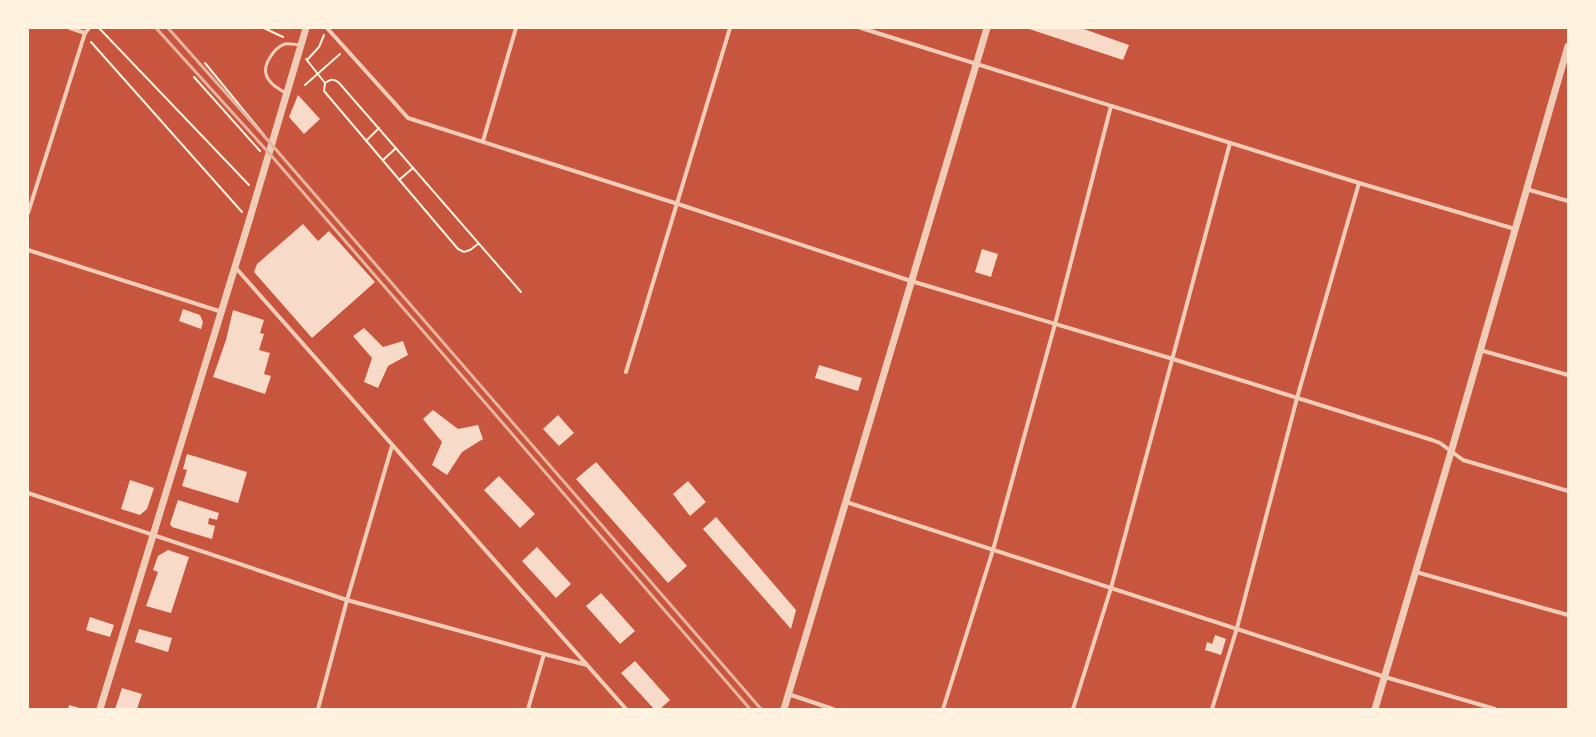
<svg xmlns="http://www.w3.org/2000/svg" width="1596" height="737" font-family="'Space Grotesk',sans-serif">
<style>
.building{fill:#f7dbc8}
.lines{fill:none;stroke-linecap:round;stroke-linejoin:round}
.path{stroke:#fff3e0;stroke-width:2}
.service{stroke:#f1ccb7;stroke-width:3}
.minor{stroke:#f1ccb7;stroke-width:4}
.tertiary{stroke:#f1ccb7;stroke-width:7}
.rail{stroke:#e9b49f;stroke-width:3}
</style>
<rect width="100%" height="100%" fill="#c8553d"/>
<g class="building">
<path d="M 1026,28 L 1081,28 L 1129,45 L 1123,60 Z"/>
<path d="M 298,95 L 320,119 L 304,134 L 289,117 Z"/>
<path d="M 303,224 L 318,241 L 329,231 L 375,282 L 312,338 L 254,272 L 257,264 Z"/>
<path d="M 982,249 L 998,254 L 991,277 L 975,272 Z"/>
<path d="M 183,309 L 200,315 L 203,322 L 201,329 L 179,321 Z"/>
<path d="M 233,310 L 264,320 L 260,333 L 264,334 L 259,350 L 270,353 L 264,374 L 271,376 L 265,394 L 213,377 L 226,340 Z"/>
<path d="M 364,328 L 383,347 L 403,341 L 408,355 L 388,366 L 378,388 L 364,382 L 372,358 L 353,336 Z"/>
<path d="M 819,365 L 862,378 L 858,391 L 815,378 Z"/>
<path d="M 433,410 L 458,429 L 478,425 L 483,439 L 462,452 L 447,475 L 432,465 L 442,442 L 423,419 Z"/>
<path d="M 558,415 L 574,433 L 559,446 L 543,429 Z"/>
<path d="M 187,454 L 247,472 L 238,503 L 182,486 L 187,470 L 183,469 Z"/>
<path d="M 596,462 L 687,566 L 668,583 L 576,479 Z"/>
<path d="M 499,476 L 535,514 L 520,528 L 484,490 Z"/>
<path d="M 130,480 L 154,488 L 147,509 L 140,515 L 121,509 Z"/>
<path d="M 688,481 L 706,502 L 690,516 L 673,494 Z"/>
<path d="M 178,500 L 219,513 L 217,520 L 209,518 L 208,524 L 215,526 L 212,539 L 172,527 L 170,524 Z"/>
<path d="M 716,517 L 796,610 L 791,629 L 703,529 Z"/>
<path d="M 537,547 L 571,584 L 556,598 L 522,561 Z"/>
<path d="M 168,550 L 189,557 L 171,613 L 146,606 L 158,572 L 153,570 L 158,556 Z"/>
<path d="M 601,593 L 635,631 L 620,644 L 586,606 Z"/>
<path d="M 90,617 L 114,625 L 110,637 L 86,630 Z"/>
<path d="M 139,629 L 172,638 L 168,652 L 135,642 Z"/>
<path d="M 1215,635 L 1226,639 L 1221,655 L 1205,650 L 1207,642 L 1212,644 Z"/>
<path d="M 635,661 L 670,700 L 660,709 L 654,709 L 621,673 Z"/>
<path d="M 122,688 L 142,694 L 137,709 L 115,709 Z"/>
<path d="M 69,705 L 83,709 L 68,709 Z"/>
</g>
<g class="lines">
<g class="path">
<path d="M 99,28 L 249,185"/>
<path d="M 264,28 L 283,37"/>
<path d="M 91,42 L 242,212"/>
<path d="M 306,59 L 325,83 C 331,79 334,78 340,84 L 521,292"/>
<path d="M 307,60 L 319,47 L 324,35"/>
<path d="M 205,63 L 264,135"/>
<path d="M 194,77 L 260,151"/>
<path d="M 325,83 L 324,91 L 458,249 L 464,252 L 470,250 L 478,244"/>
<path d="M 305,85 L 340,54"/>
<path d="M 366,141 L 379,128"/>
<path d="M 383,160 L 396,148"/>
<path d="M 399,180 L 413,168"/>
</g>
<path class="service" d="M 285,93 C 278,88 268,83 266,74 C 263,64 275,47 285,44 C 290,43 296,45 301,45"/>
<g class="minor">
<path d="M 70,28 L 85,33"/>
<path d="M 327,28 L 408,118 L 678,204 L 911,281 L 1173,359 L 1432,440 L 1440,443 L 1463,460 L 1568,491"/>
<path d="M 861,28 L 1359,183 L 1515,229"/>
<path d="M 483,141 L 516,28"/>
<path d="M 1526,189 L 1568,201"/>
<path d="M 28,213 L 85,33 L 89,28"/>
<path d="M 28,250 L 222,312"/>
<path d="M 235,267 L 626,709"/>
<path d="M 1480,350 L 1568,375"/>
<path d="M 626,372 L 730,28"/>
<path d="M 28,493 L 347,600 L 544,654"/>
<path d="M 846,502 L 1385,677 L 1495,709"/>
<path d="M 1416,572 L 1568,615"/>
<path d="M 788,694 L 833,709"/>
<path d="M 318,709 L 347,600 L 392,446"/>
<path d="M 528,709 L 544,654 L 587,665"/>
<path d="M 943,709 L 993,550 L 1055,324 L 1111,106"/>
<path d="M 1073,709 L 1111,588 L 1230,143"/>
<path d="M 1212,709 L 1237,628 L 1297,398 L 1359,183"/>
</g>
<g class="tertiary">
<path d="M 100,709 L 249,221 L 306,28"/>
<path d="M 784,709 L 987,28"/>
<path d="M 1375,709 L 1451,452 L 1568,46"/>
</g>
<g class="rail">
<path d="M 156,28 L 269,153 L 750,709"/>
<path d="M 168,28 L 272,145 L 761,709"/>
</g>
</g>
<rect width="1596" height="737" fill="none" stroke="#fff3e0" stroke-width="58"/>
</svg>
